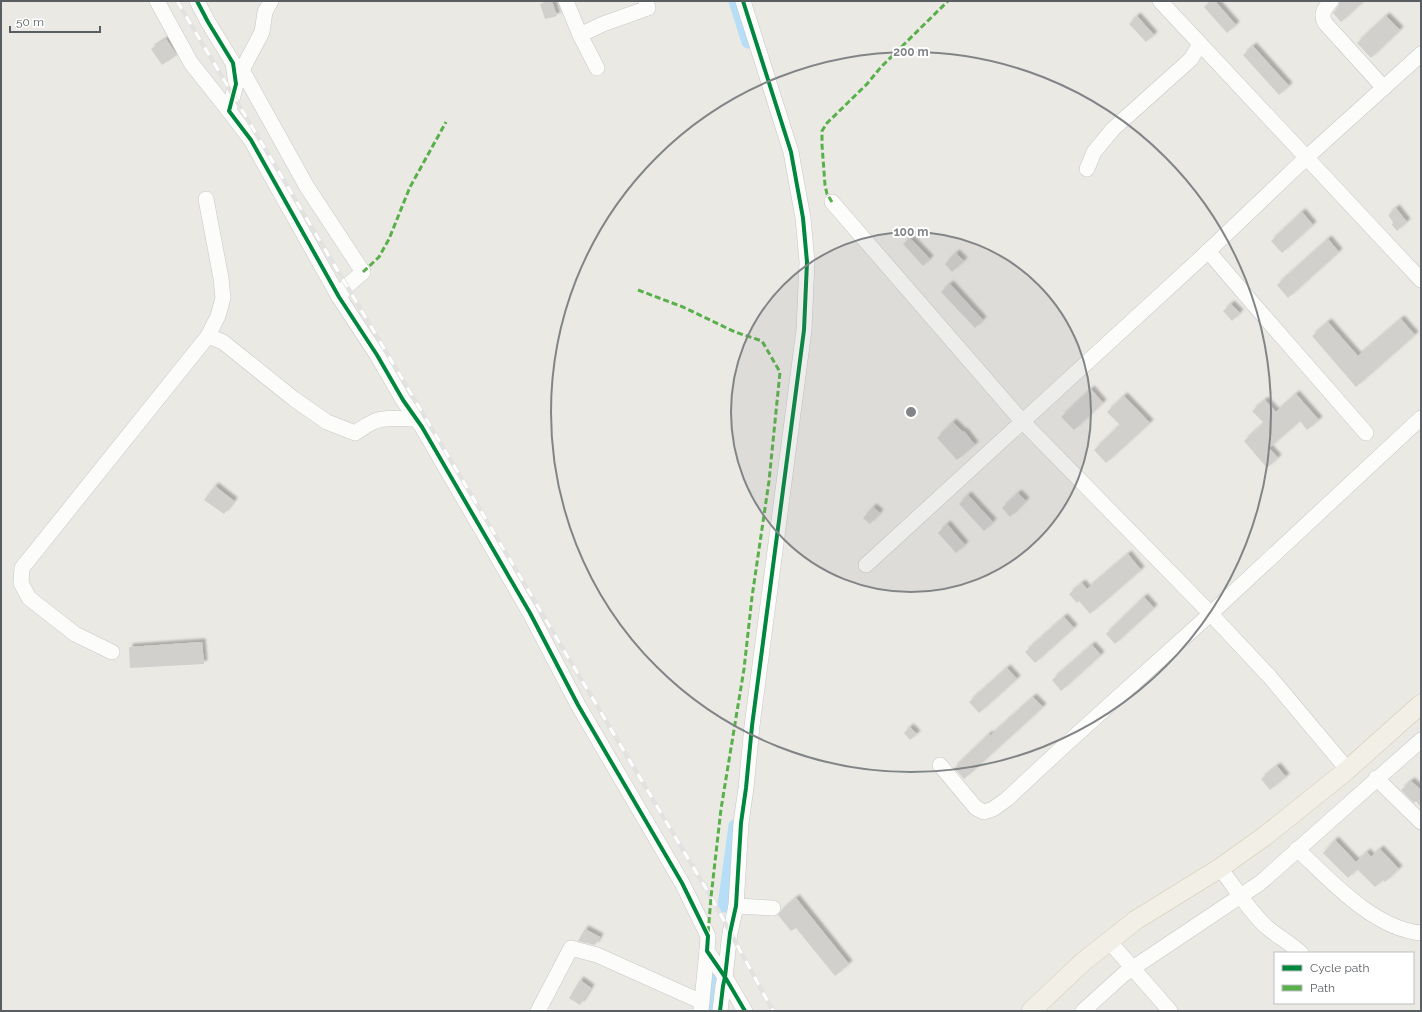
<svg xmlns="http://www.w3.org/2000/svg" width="1422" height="1012" font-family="Raleway,sans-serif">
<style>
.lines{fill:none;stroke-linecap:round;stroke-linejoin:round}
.canal{stroke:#b6def7;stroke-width:13}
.building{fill:#d1d0cd;filter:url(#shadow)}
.minor-casing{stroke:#c7c7c7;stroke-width:16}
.major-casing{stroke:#d4c9b0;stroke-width:20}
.minor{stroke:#fcfcfb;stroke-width:15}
.major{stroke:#f2efe7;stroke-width:19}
.rail-casing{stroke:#e2e2e1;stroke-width:4.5}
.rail{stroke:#fff;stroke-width:3;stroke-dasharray:9;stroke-linecap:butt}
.quiet{stroke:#58b04a;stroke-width:3;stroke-dasharray:6 3;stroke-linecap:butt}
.cycleway-casing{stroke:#fff;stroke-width:6}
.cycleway{stroke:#00873e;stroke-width:4}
.ring{fill:none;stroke:#828587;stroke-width:2}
.centre{fill:#828587;stroke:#fff;stroke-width:2}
.ring-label{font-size:12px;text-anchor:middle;font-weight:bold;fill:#828587;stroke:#fff;stroke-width:4;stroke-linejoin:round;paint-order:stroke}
</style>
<defs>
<filter id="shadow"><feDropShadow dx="3.5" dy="-3.5" stdDeviation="1" flood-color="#0004"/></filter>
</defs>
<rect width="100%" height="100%" fill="#ebe9e4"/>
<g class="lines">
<g class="canal">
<path d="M 735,1 L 748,42"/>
<path d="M 724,906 L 735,826"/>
<path d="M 709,1011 L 713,975"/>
</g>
</g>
<g class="building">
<path d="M 552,1 L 557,16 L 545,19 L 540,4 Z"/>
<path d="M 1211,1 L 1215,1 L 1236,25 L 1227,33 L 1204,7 Z"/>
<path d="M 1340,1 L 1364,1 L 1341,22 L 1333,13 L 1338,7 Z"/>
<path d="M 1137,16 L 1154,35 L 1146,42 L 1129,24 Z"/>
<path d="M 1386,16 L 1400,30 L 1371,58 L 1357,43 Z"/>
<path d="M 166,39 L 177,55 L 162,65 L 151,49 Z"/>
<path d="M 1253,46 L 1289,86 L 1279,95 L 1243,55 Z"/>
<path d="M 1396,208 L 1407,222 L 1397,231 L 1392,225 L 1393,222 L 1388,215 Z"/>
<path d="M 1302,212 L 1313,225 L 1282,253 L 1271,241 Z"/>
<path d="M 910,238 L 930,259 L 923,266 L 903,244 Z"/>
<path d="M 1328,239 L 1339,252 L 1288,298 L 1277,285 Z"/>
<path d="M 956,253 L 964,261 L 952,272 L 945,264 Z"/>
<path d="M 950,284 L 983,320 L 975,328 L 941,292 Z"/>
<path d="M 1231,304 L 1240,313 L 1232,321 L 1223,311 Z"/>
<path d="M 1401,319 L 1415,335 L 1356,387 L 1312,336 L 1328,322 L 1358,356 Z"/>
<path d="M 1091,389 L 1103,403 L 1074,430 L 1061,417 Z"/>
<path d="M 1296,394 L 1319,420 L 1307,430 L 1300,421 L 1269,448 L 1278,458 L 1267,468 L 1244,441 L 1264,423 L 1252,411 L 1265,400 L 1276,412 Z"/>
<path d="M 1124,396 L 1150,423 L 1106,463 L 1094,450 L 1120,425 L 1107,412 Z"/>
<path d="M 953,422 L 963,432 L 964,431 L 975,445 L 957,460 L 937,438 Z"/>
<path d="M 215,486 L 234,501 L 224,514 L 204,500 Z"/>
<path d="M 1018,493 L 1026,501 L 1010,517 L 1002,508 Z"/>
<path d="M 968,495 L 993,522 L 984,531 L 959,504 Z"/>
<path d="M 873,507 L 880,513 L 870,524 L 863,518 Z"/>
<path d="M 947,524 L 965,545 L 956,553 L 938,533 Z"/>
<path d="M 1128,554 L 1141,570 L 1090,614 L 1079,601 L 1077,603 L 1069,594 L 1082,583 L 1087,589 Z"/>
<path d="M 1144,597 L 1154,608 L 1115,644 L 1106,634 Z"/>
<path d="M 1064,617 L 1074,628 L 1035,663 L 1025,652 Z"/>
<path d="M 202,642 L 204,664 L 130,668 L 129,647 Z"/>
<path d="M 1092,645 L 1101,655 L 1061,691 L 1052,680 Z"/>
<path d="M 1007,668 L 1017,679 L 979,713 L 969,702 Z"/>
<path d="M 1033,697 L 1043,707 L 964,779 L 954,768 L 989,734 L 990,736 Z"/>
<path d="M 910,727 L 917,734 L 910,740 L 904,733 Z"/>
<path d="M 1277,766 L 1286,777 L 1270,790 L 1261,779 Z"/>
<path d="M 1411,781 L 1421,790 L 1421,807 L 1416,801 L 1414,803 L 1401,790 Z"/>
<path d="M 1335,840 L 1356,862 L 1367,852 L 1371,857 L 1380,849 L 1399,869 L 1385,882 L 1383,880 L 1375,887 L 1357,869 L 1348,878 L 1323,853 Z"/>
<path d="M 796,898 L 849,964 L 835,976 L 796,928 L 791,931 L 778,915 L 782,910 Z"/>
<path d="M 585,929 L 600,937 L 595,945 L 578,941 Z"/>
<path d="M 580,980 L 591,988 L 580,1005 L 569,998 Z"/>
</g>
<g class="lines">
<g class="minor-casing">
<g id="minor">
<path d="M 157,1 L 191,63 L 229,111"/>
<path d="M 197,1 L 208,22 L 233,63 L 236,84 L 229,111 L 251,140 L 339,297 L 377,355 L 403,400 L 422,427 L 530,613 L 578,705 L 682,883 L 708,936 L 707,951 L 725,977 L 745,1011"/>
<path d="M 566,1 L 580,35 L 597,68"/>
<path d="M 1160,1 L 1421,280"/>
<path d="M 1331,1 C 1325,8 1320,13 1325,23 L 1384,88"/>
<path d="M 580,35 L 603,24 L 648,8 L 646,1"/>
<path d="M 242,70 L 307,187 L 363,272 L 347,286 L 339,297"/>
<path d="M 238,80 L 242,70 L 262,32 L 265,12 L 271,1"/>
<path d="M 1087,169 L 1094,152 L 1113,129 L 1191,59 L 1200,44"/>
<path d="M 206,199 L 221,278 L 223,298 L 218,316 L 208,336"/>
<path d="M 832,202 L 1022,421 L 1210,613 L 1270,677 L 1347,769"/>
<path d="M 1208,251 L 1255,306 L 1366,433"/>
<path d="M 866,565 L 1202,257 L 1307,157 L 1421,54"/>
<path d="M 112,652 L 75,634 L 29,598 L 21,583 L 22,568 L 208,336 L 223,342 L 294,399 L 327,422 L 355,433 C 360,430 365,426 371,423 C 382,416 404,419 417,419"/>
<path d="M 940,765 L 976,808 L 984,812 L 993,809 L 1007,799 L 1065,745 L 1207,617 L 1421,418"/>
<path d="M 1376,778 L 1421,822"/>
<path d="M 1297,849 C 1330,880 1374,929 1421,933"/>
<path d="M 1220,868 C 1234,886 1251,914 1269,929 C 1279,937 1291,944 1301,953"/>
<path d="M 736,906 L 773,908"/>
<path d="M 1109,941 L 1170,1011"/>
<path d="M 701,1010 L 707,951"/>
<path d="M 538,1011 L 571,948 L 597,955 L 702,1002"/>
<path d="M 720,1011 L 723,986 L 725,977 L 730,933 L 736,906 L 741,823 L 746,788 L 752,726 L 804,330 L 807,262 L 803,218 L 791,152 L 743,1"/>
<path d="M 1083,1011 L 1124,974 L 1260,883 L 1421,740"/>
</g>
</g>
<g class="major-casing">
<path id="major" d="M 1031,1011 L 1084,961 L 1136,920 L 1220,868 L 1265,836 L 1346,771 L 1421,704"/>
</g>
<use href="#minor" class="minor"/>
<use href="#major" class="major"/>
<g class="rail-casing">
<path id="rail" d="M 177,1 L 711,897 L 773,1011"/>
</g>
<use href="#rail" class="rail"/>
<g class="quiet">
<path d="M 832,202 L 827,194 L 825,185 L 822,145 L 822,131 L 827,123 L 867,84 L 881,67 L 948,1"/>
<path d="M 363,272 L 379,257 L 389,239 L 410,187 L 446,122"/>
<path d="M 638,290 L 683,307 L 735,332 L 762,341 L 780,372 L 769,481 L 752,597 L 744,669 L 721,809 L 711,897 L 708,934"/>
</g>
<g class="cycleway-casing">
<g id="cycleway">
<path d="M 197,1 L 208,22 L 233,63 L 236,84 L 229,111 L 251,140 L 339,297 L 377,355 L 403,400 L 422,427 L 530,613 L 578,705 L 682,883 L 708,936 L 707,951 L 725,977 L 745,1011"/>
<path d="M 720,1011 L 723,986 L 725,977 L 730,933 L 736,906 L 741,823 L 746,788 L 752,726 L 804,330 L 807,262 L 803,218 L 791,152 L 743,1"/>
</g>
</g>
<use href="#cycleway" class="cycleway"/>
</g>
<circle cx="911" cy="412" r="180" fill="#828587" fill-opacity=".12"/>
<g class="ring">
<circle cx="911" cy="412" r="180"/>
<circle cx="911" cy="412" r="360"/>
</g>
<circle cx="911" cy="412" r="6" class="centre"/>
<g class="ring-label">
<text x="911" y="56">200 m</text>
<text x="911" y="236">100 m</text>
</g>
<rect width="1422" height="1012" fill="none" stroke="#595e63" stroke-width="4"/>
<rect x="1274" y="952" width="140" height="52" fill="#ffffff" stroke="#bdbfc1"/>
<rect x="1282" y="965" width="20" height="6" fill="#00873e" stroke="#bdbfc1"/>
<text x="1310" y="972" font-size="12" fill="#595e63">Cycle path</text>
<rect x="1282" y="985" width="20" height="6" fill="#58b04a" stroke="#bdbfc1"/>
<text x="1310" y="992" font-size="12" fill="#595e63">Path</text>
<path d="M10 26v6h90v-6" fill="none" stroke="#595e63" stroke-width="2"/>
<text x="16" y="26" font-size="12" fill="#595e63" stroke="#ffffff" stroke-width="3" paint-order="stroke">50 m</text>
</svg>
